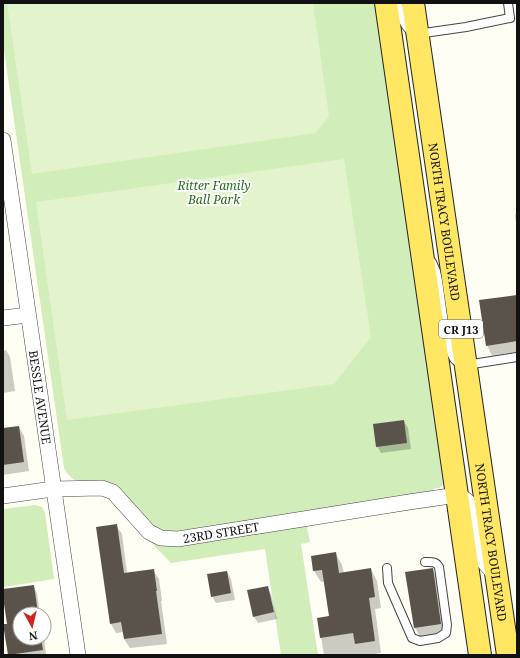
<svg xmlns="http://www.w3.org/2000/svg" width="520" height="658" font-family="'Noto Serif',serif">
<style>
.green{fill:#d0edba}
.pitch{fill:#e3f4cc}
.shadow{fill:#0003}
.building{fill:#5a534c}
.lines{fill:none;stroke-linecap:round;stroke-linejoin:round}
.lane-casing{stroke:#444;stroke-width:10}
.street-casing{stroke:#444;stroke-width:16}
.primary-casing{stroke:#222;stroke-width:24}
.lane{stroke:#fff;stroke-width:8}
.street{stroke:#fff;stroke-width:15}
.primary{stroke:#ffe764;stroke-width:22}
.labels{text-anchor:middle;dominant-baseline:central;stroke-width:4;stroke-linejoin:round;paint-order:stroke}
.shield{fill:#fff;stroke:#585858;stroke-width:1}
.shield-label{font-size:11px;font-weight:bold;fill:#111}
.park-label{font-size:12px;font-style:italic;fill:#256e1b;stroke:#fff}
.street-label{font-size:12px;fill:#111;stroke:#fff}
</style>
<rect width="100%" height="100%" fill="#fffef4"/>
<g class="green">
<path d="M 3,3 L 377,3 L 444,484 L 439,488 L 433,489 L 436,507 L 306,523 L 310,542 L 301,544 L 318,655 L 281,655 L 265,549 L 171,563 L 113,503 L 105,483 C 87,483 74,486 64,468 L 3,43 Z"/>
<path d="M 35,505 L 42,507 L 45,513 L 54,579 L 3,587 L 3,509 Z"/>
</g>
<g class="pitch">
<path d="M 7,3 L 313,3 L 329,116 L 316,133 L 32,174 Z"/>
<path d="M 344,159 L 371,337 L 334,384 L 67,420 L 36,202 Z"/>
</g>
<g class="shadow">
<path d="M 515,214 L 517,214 L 517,231 Z"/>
<path d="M 517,296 L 517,352 L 492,356 L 487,345 Z"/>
<path d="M 6,350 L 10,357 L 15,391 L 3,393 L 3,351 Z"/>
<path d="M 404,421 L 408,428 L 411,449 L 381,453 L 377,446 Z"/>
<path d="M 19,427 L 24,436 L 29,471 L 3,475 L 3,429 Z"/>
<path d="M 116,525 L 122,534 L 127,573 L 153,570 L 159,579 L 162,601 L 161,601 L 167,644 L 130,648 L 124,639 L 124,632 L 116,633 L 111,624 Z"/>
<path d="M 336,554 L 342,565 L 344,573 L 371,569 L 377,581 L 381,608 L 375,609 L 381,653 L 367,655 L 324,655 L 318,619 L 330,617 L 325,581 L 321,582 L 314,571 Z"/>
<path d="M 433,570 L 439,580 L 447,634 L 421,638 L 415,628 Z"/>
<path d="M 227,572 L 231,579 L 235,600 L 216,603 L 212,596 Z"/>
<path d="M 33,586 L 37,593 L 40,614 L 20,614 L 20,638 L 44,638 L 46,655 L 9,655 L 4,625 L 8,624 L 3,590 Z"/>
<path d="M 267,587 L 271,594 L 277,619 L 258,623 L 254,617 Z"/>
</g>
<g class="building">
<path d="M 517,295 L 517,341 L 486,346 L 479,300 Z"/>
<path d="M 404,420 L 407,443 L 376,447 L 373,424 Z"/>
<path d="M 19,426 L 24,462 L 3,465 L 3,428 Z"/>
<path d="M 117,524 L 124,573 L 154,569 L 157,591 L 156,591 L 162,634 L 124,639 L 121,622 L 110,624 L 96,527 Z"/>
<path d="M 336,552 L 339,573 L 371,568 L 375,597 L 369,598 L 375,641 L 355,644 L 353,633 L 320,638 L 317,618 L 329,616 L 322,570 L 313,571 L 311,556 Z"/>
<path d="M 433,568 L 441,624 L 414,628 L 405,572 Z"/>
<path d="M 227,571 L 231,593 L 211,597 L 207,574 Z"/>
<path d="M 34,585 L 38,613 L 20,614 L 20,638 L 41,638 L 43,650 L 8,655 L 3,624 L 7,624 L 3,597 L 3,589 Z"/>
<path d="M 268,586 L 274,612 L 253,617 L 247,590 Z"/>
</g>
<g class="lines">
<g class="lane-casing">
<g id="lane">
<path d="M 398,3 C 400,12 403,26 411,31 C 413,32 415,33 417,34 L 466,27 L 510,18 L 508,3"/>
<path d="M 432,262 L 436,271 L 438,281 C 441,297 445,349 455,360 C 458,363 461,364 466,365 L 517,357"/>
<path d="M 387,568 L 388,583 L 412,638 L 420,641 L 438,638 L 446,633 L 447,625 L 439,567 C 436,561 431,562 425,562"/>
</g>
</g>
<g class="street-casing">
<g id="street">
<path id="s1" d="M 3,140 L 78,655"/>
<path d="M 3,318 L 28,315"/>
<path id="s2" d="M 3,496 L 53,489 L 102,488 L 113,492 L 149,532 L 161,538 L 178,539 L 409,502 L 457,495 C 468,499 472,505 475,515 L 481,557 L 484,562 L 496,576"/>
</g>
</g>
<g class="primary-casing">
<g id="primary">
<path d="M 386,3 L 480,655"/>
<path id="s3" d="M 413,3 L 508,655"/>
</g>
</g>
<use href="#lane" class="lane"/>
<use href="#street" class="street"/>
<use href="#primary" class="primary"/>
</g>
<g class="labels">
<rect class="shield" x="439" y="320" width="44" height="18" rx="3"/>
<g class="shield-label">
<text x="461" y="329">CR J13</text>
</g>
<g class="park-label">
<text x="214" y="185">Ritter Family<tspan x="214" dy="14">Ball Park</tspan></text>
</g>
<g class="street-label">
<text stroke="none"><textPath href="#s3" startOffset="221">NORTH TRACY BOULEVARD</textPath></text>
<text stroke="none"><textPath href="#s1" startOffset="260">BESSLE AVENUE</textPath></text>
<text stroke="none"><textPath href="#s2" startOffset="239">23RD STREET</textPath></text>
<text stroke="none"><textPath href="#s3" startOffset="545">NORTH TRACY BOULEVARD</textPath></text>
</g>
</g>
<rect width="520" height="658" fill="none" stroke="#111111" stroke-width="8"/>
<g transform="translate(32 626) rotate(172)"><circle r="19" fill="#ffffff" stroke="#a0a0a0"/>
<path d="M0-3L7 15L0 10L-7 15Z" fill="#cc251d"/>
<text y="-6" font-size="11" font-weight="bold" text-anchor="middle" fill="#111111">N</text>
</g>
</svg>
